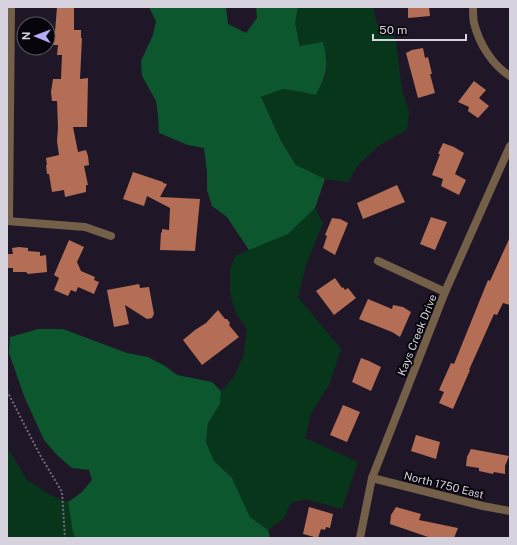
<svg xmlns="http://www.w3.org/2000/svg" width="517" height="545" font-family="'Public Sans',sans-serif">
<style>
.green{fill:#08361b}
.forest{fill:#0d572e}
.building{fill:#b46e55}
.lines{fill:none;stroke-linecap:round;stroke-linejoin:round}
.path{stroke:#716b7a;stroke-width:2;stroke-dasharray:2 2;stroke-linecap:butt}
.street{stroke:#745f48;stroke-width:8}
.labels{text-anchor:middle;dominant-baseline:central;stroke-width:4;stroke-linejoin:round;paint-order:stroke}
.street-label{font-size:11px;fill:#d7d3de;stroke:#07050b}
</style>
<rect width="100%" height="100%" fill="#1f1728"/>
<g class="green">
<path d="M 298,7 L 373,7 L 377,24 L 388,30 L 396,40 L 402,90 L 409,112 L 407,130 L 381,144 L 358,165 L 348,182 L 325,179 L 296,165 L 281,141 L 261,97 L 283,89 L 302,92 L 316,95 L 326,75 L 327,58 L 301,46 L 295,23 Z"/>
<path d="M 315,208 L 323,223 L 306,265 L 298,297 L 341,349 L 330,383 L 311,414 L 305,438 L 358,462 L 342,509 L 306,499 L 291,503 L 284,518 L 268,530 L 250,517 L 232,478 L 214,461 L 206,442 L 208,423 L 220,404 L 221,391 L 234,377 L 244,354 L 247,329 L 236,313 L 230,293 L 230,269 L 235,256 L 288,234 Z"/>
<path d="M 7,447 L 26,479 L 52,496 L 68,502 L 73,532 L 76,538 L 7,538 Z"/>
</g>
<g class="forest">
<path d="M 149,7 L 226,7 L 228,24 L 246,33 L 257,18 L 256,7 L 298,7 L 295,23 L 300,46 L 323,42 C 329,67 327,73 316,95 L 302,92 L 283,89 L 261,97 L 281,141 L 296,165 L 325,179 L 315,208 L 288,234 L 249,250 L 227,217 L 212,206 L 207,190 L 207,172 L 204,148 L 188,145 L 159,133 L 158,115 L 156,101 L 142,76 L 141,61 L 153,35 L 156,21 Z"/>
<path d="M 38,329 L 63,329 L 127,353 L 148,357 L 165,366 L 177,375 L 212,382 L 221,391 L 220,404 L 208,423 L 206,442 L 214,461 L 232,478 L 250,517 L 268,530 L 270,538 L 76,538 L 73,533 L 68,502 L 82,492 L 92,480 L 89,470 L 72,468 L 58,456 L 44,440 L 24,396 L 9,353 L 10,337 Z"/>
</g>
<g class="building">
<path d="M 57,7 L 74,7 L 74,30 L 81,30 L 81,38 L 82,38 L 80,79 L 88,78 L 87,127 L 73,127 L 78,152 L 86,150 L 88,156 L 89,165 L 84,166 L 88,185 L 86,185 L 86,192 L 65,197 L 64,190 L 52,192 L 49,174 L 47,174 L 46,165 L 47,165 L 46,158 L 59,155 L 57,141 L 58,128 L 57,101 L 52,101 L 51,92 L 53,79 L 61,79 L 62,55 L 57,55 L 58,45 L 52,45 L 52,32 L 55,32 Z"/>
<path d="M 408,7 L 429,7 L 430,16 L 408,18 Z"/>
<path d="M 423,48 L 425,58 L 428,57 L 432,74 L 430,74 L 435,93 L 418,98 L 406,53 L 412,50 Z"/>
<path d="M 474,81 L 486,90 L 479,98 L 489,106 L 478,118 L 468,111 L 469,107 L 458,102 Z"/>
<path d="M 443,143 L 454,147 L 464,153 L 455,174 L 466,180 L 459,195 L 441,186 L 443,179 L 432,175 L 440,154 L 438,154 Z"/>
<path d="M 133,172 L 163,182 L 163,183 L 167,184 L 160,197 L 200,199 L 195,251 L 160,250 L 161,232 L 162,233 L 162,229 L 169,230 L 170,208 L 147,196 L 144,206 L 123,199 Z"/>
<path d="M 397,185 L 405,202 L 363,219 L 357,203 Z"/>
<path d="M 431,217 L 447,222 L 435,250 L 420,244 Z"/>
<path d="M 332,218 L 340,219 L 348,223 L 335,255 L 323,248 L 327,236 L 325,235 Z"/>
<path d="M 510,237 L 510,305 L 503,303 L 497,315 L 494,314 L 469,370 L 470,370 L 453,409 L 439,403 L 444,392 L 439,390 L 451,363 L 454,364 L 488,280 L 490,281 Z"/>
<path d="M 69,240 L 84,247 L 77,262 L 81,271 L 95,277 L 94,280 L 99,282 L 94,294 L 78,287 L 76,292 L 71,290 L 68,296 L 54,290 L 59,278 L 54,275 Z"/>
<path d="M 19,247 L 28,248 L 28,251 L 40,252 L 40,256 L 46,255 L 47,272 L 28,274 L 26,272 L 13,272 L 13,268 L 7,268 L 7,254 L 13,254 L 12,248 Z"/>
<path d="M 335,278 L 342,288 L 343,287 L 345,290 L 348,288 L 356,298 L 334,315 L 316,291 Z"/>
<path d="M 139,284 L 140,288 L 149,287 L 154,314 L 152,318 L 147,319 L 125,305 L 129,324 L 114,327 L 107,290 Z"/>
<path d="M 368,299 L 392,309 L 393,305 L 403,307 L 411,312 L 400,337 L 392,332 L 359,319 Z"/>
<path d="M 218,310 L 225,319 L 227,319 L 230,323 L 229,325 L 239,337 L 202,365 L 183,340 L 195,330 L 206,323 Z"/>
<path d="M 361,358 L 369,361 L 381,367 L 371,391 L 352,382 Z"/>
<path d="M 343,405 L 360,412 L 347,442 L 330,435 Z"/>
<path d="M 416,435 L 440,442 L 436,459 L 411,451 Z"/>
<path d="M 471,449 L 509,456 L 505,466 L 505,474 L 494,472 L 493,474 L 479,471 L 479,468 L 466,466 L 467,457 Z"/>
<path d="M 309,507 L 333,514 L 330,528 L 326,527 L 325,530 L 321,529 L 318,538 L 303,534 Z"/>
<path d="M 396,507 L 421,514 L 419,520 L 458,528 L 454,538 L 431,538 L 390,524 L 391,515 Z"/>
</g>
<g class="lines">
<path class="path" d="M 7,391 L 40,455 L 62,492 L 65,538"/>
<g class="street">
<path d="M 473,7 C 473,12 473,18 474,23 C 479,43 492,65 510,76"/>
<path d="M 7,221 L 85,227 L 111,236"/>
<path d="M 9,221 L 11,7"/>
<path d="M 378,261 L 445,292"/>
<path d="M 372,478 L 483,506 L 510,511"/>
<path d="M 360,538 L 372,478 L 445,292 L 510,146"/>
</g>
</g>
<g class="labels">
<g class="street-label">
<text transform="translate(417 335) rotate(-68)">Kays Creek Drive</text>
<text transform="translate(444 485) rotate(14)">North 1750 East</text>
</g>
</g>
<rect width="517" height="545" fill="none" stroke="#d7d3de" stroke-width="16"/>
<g transform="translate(36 36) rotate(271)"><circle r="19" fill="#07050b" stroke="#5a575f"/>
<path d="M0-3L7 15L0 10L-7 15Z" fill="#b3adf9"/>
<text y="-6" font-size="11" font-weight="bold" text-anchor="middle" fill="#d7d3de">N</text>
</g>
<path d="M373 34v6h93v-6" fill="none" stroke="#d7d3de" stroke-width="2"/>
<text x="379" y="34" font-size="12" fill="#d7d3de" stroke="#07050b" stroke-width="3" paint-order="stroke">50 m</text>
</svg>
